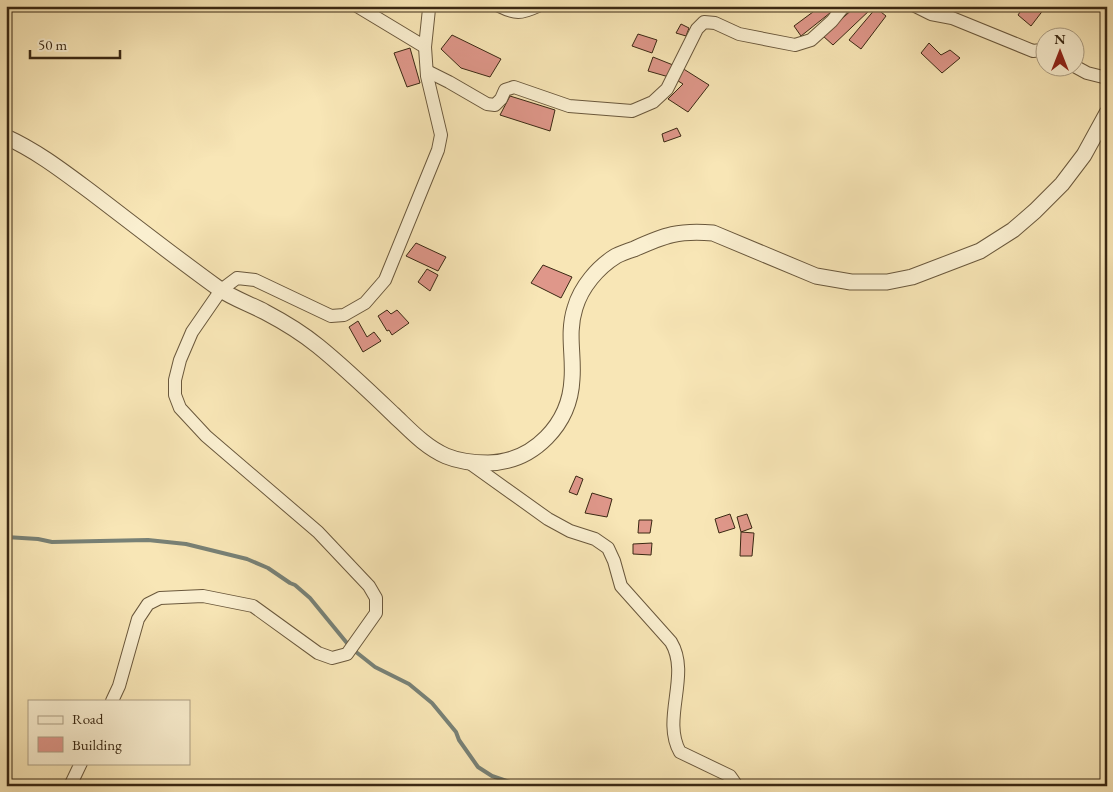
<svg xmlns="http://www.w3.org/2000/svg" width="1113" height="792" font-family="'EB Garamond',serif">
<style>
.lines{fill:none;stroke-linecap:round;stroke-linejoin:round}
.stream{stroke:#788176;stroke-width:4}
.building{fill:#df978a;stroke:#3a2813}
.minor-casing{stroke:#6a583c;stroke-width:14}
.tertiary-casing{stroke:#6a583c;stroke-width:17}
.minor{stroke:#faefd0;stroke-width:12}
.tertiary{stroke:#faefd0;stroke-width:15}
</style>
<rect width="100%" height="100%" fill="#f8e6b6"/>
<filter id="stains"><feTurbulence type="fractalNoise" baseFrequency=".004" numOctaves="4"/><feColorMatrix values="0 0 0 0 .2 0 0 0 0 .09 0 0 0 0 .02 0 0 0 .5 -.17"/></filter>
<radialGradient id="worn" r=".72"><stop offset=".6" stop-color="#630" stop-opacity="0"/><stop offset="1" stop-color="#630" stop-opacity=".3"/></radialGradient>
<g class="lines">
<path class="stream" d="M 6,537 L 38,539 L 52,542 L 148,540 L 186,544 L 247,559 L 268,568 L 290,583 L 295,585 L 310,598 L 351,648 L 375,667 L 409,684 L 432,703 L 456,732 L 459,740 L 478,767 L 492,776 L 516,784 L 518,786"/>
</g>
<g class="building">
<path d="M 821,6 L 833,6 L 835,9 L 801,36 L 794,26 Z"/>
<path d="M 856,6 L 870,6 L 872,8 L 833,45 L 823,36 Z"/>
<path d="M 1024,6 L 1041,6 L 1044,9 L 1031,26 L 1018,15 Z"/>
<path d="M 876,8 L 886,16 L 861,49 L 849,40 Z"/>
<path d="M 681,24 L 689,28 L 686,36 L 676,33 Z"/>
<path d="M 638,34 L 657,40 L 652,53 L 632,46 Z"/>
<path d="M 452,35 L 501,59 L 490,77 L 461,68 L 441,49 Z"/>
<path d="M 929,43 L 941,55 L 950,50 L 960,58 L 942,73 L 921,53 Z"/>
<path d="M 410,48 L 420,83 L 407,87 L 394,53 Z"/>
<path d="M 653,57 L 673,65 L 669,77 L 648,71 Z"/>
<path d="M 682,68 L 709,85 L 688,112 L 668,99 L 683,84 L 675,79 Z"/>
<path d="M 510,96 L 555,110 L 550,131 L 500,115 Z"/>
<path d="M 677,128 L 681,136 L 664,142 L 662,134 Z"/>
<path d="M 416,243 L 446,257 L 438,271 L 406,256 Z"/>
<path d="M 543,265 L 572,277 L 561,298 L 531,283 Z"/>
<path d="M 427,269 L 438,275 L 430,291 L 418,282 Z"/>
<path d="M 387,310 L 391,314 L 397,310 L 409,323 L 392,335 L 389,330 L 387,331 L 378,316 Z"/>
<path d="M 358,321 L 367,337 L 374,332 L 381,341 L 363,352 L 349,327 Z"/>
<path d="M 576,476 L 583,479 L 577,495 L 569,492 Z"/>
<path d="M 592,493 L 612,499 L 607,517 L 585,513 Z"/>
<path d="M 730,514 L 735,528 L 719,533 L 715,519 Z"/>
<path d="M 747,514 L 752,528 L 741,532 L 737,517 Z"/>
<path d="M 639,520 L 652,520 L 650,533 L 638,533 Z"/>
<path d="M 741,532 L 754,533 L 752,556 L 740,556 Z"/>
<path d="M 652,543 L 651,555 L 633,554 L 633,544 Z"/>
</g>
<g class="lines">
<g class="minor-casing">
<g id="minor">
<path d="M 357,6 L 425,47"/>
<path d="M 499,6 C 515,14 521,14 538,6"/>
<path d="M 915,6 L 931,14 L 952,18 L 1033,51 L 1041,50 L 1046,52"/>
<path d="M 1076,67 L 1087,73 L 1107,78"/>
<path d="M 427,71 L 449,82 L 487,104 L 495,105 L 501,99 L 505,90 L 514,87 L 569,106 L 632,111 L 653,102 L 667,89 L 697,29 L 704,22 L 715,23 L 739,34 L 795,45 L 811,40 L 832,21 L 844,6"/>
<path d="M 467,461 L 548,519 L 570,531 L 595,539 L 608,548 L 614,561 L 621,586 L 671,642 C 691,675 661,719 680,752 L 730,776 L 737,786"/>
<path d="M 112,701 L 119,686 L 138,619 L 148,604 L 160,598 L 203,596 L 253,606 L 318,653 L 332,658 L 347,654 L 376,613 L 376,598 L 369,586 L 318,532 L 206,436 L 180,408 L 175,395 L 175,380 L 180,360 L 192,332 L 221,290 L 237,278 L 255,280 L 331,316 L 344,315 L 365,303 L 385,280 L 438,150 L 441,135 L 427,76 L 425,47 L 429,9 L 431,6"/>
<path d="M 70,786 L 81,763"/>
</g>
</g>
<g class="tertiary-casing">
<path id="tertiary" d="M 6,137 C 37,151 64,172 91,192 C 133,224 175,257 218,288 C 232,298 250,304 265,312 C 284,322 302,333 318,346 C 344,367 369,391 393,414 C 409,429 425,447 446,456 C 458,461 475,463 488,463 C 534,462 570,424 572,379 C 574,355 567,333 575,308 C 581,287 598,267 616,256 C 622,253 628,251 634,249 C 665,235 679,230 713,233 L 816,276 L 851,282 L 887,282 L 912,277 L 980,251 L 1013,230 L 1035,211 L 1062,184 L 1084,155 L 1107,113"/>
</g>
<use href="#minor" class="minor"/>
<use href="#tertiary" class="tertiary"/>
</g>
<rect width="1113" height="792" fill="none" stroke="#f8e6b6" stroke-width="25"/>
<rect x="8" y="8" width="1098" height="777" fill="none" stroke="#3a2813" stroke-width="2.5"/>
<rect x="12" y="12" width="1088" height="767" fill="none" stroke="#3a2813"/>
<rect x="28" y="700" width="162" height="65" fill="#faefd0" stroke="#ad9f84"/>
<rect x="38" y="716" width="25" height="8" fill="#faefd0" stroke="#ad9f84"/>
<text x="72" y="724" font-size="15" fill="#3a2813">Road</text>
<rect x="38" y="737" width="25" height="15" fill="#df978a" stroke="#ad9f84"/>
<text x="72" y="750" font-size="15" fill="#3a2813">Building</text>
<g transform="translate(1060 52)"><circle r="24" fill="#faefd0" stroke="#ad9f84"/>
<path d="M0-4L9 19L0 12L-9 19Z" fill="#8f2418"/>
<text y="-8" font-size="14" font-weight="bold" text-anchor="middle" fill="#3a2813">N</text>
</g>
<path d="M30 50v8h90v-8" fill="none" stroke="#3a2813" stroke-width="2.5"/>
<text x="38" y="50" font-size="15" fill="#3a2813" stroke="#faefd0" stroke-width="4" paint-order="stroke">50 m</text>
<rect width="100%" height="100%" filter="url(#stains)"/>
<rect width="100%" height="100%" fill="url(#worn)"/>
</svg>
